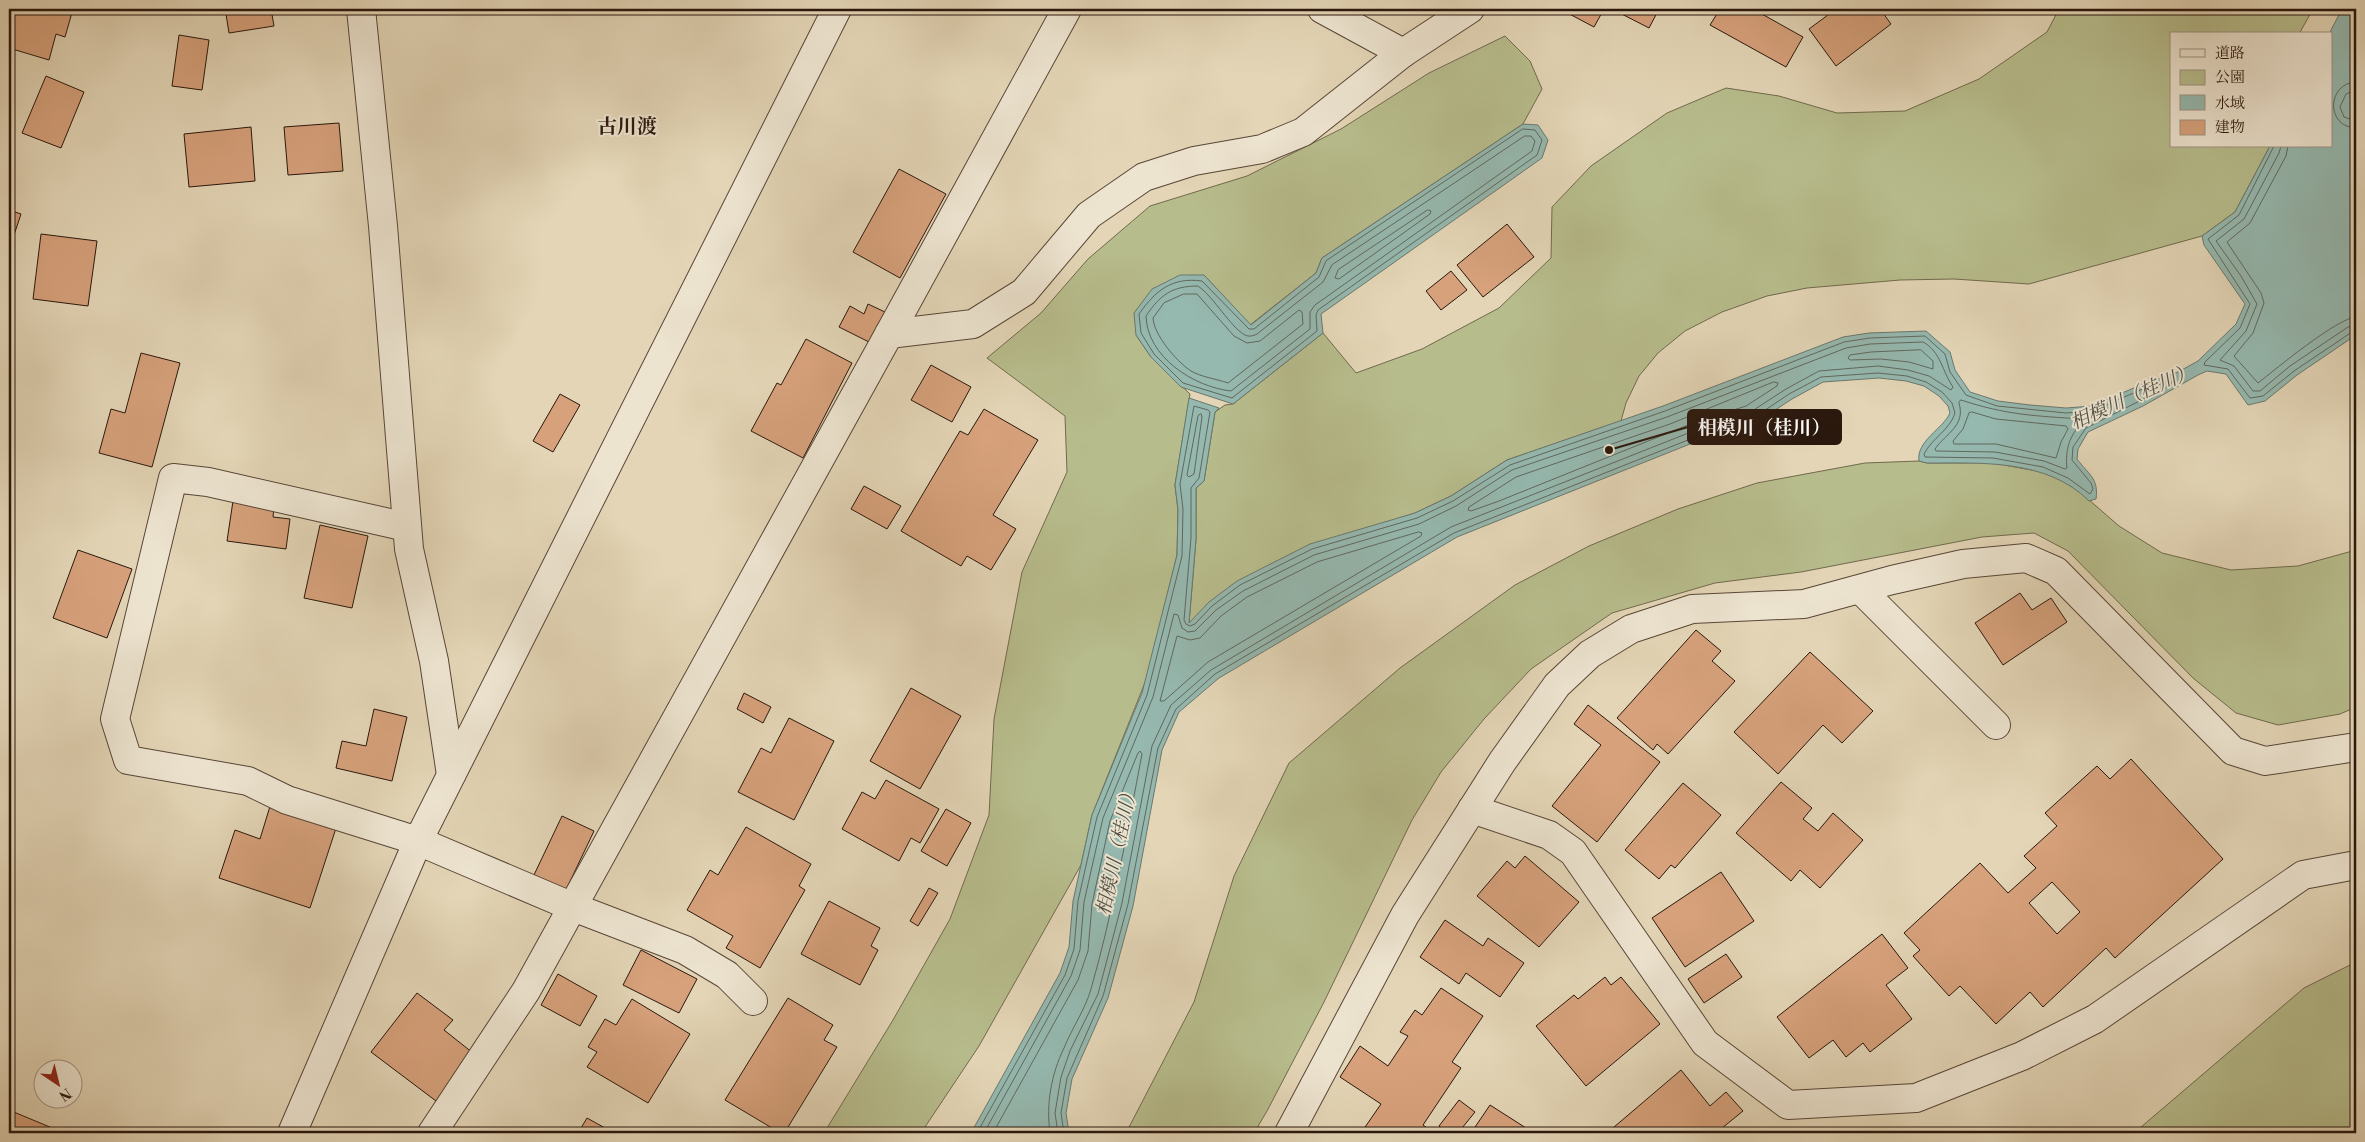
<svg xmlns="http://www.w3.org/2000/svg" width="2365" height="1142" font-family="'Libre Bodoni','Noto Serif JP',serif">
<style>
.green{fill:#b7bc8c;stroke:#706a4c}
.water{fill:#95b8af;stroke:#6a786e}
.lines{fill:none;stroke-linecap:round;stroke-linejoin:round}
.shore{stroke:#60685e;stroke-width:1}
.building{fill:#d6a17b;stroke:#2a170d;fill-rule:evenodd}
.minor-casing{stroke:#584637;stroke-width:30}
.minor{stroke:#ede4d0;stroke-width:28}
.labels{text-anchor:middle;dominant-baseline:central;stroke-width:4;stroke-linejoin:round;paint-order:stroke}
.water-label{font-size:19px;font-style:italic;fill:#4f4f46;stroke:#ede4d0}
.quarter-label{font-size:20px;font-weight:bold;fill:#2a170d;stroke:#ede4d0}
.leader{fill:none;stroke:#2a170d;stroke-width:2}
.callout-dot{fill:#2a170d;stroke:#ede4d0;stroke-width:2}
.callout{fill:#2a170d;stroke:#2a170d;stroke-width:2}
.callout-label{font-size:19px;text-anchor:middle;font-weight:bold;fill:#fff}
</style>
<rect width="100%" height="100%" fill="#e3d5b6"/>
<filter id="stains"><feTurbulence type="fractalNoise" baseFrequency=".004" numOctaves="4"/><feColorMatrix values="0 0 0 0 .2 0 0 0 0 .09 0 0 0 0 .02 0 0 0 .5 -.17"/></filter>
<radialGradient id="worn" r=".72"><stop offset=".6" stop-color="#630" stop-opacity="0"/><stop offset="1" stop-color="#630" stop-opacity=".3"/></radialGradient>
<g class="green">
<path d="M 2059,9 L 2313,9 L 2299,34 L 2171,34 L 2171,146 L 2270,146 L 2235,212 L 2202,236 L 2029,284 L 1954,279 L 1900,280 L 1807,288 L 1767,296 L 1722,312 L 1685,331 L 1658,353 L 1639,376 L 1626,403 L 1621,421 L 1507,460 L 1451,496 L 1415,513 L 1365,529 L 1189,623 L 1196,539 L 1196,488 L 1204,481 L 1215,412 L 1225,405 L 1233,404 L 1323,333 L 1356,373 L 1422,349 L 1499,308 L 1551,258 L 1552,207 L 1591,166 L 1667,113 L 1726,88 L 1779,96 L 1837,113 L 1905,111 L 1979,79 L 2047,32 Z"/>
<path d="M 1505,36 L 1530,61 L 1542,89 L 1523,124 L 1322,258 L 1316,273 L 1250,325 L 1204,275 L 1136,335 L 1151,357 L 1190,394 L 1175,485 L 1178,510 L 1177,555 L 1148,675 L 1092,815 L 1081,865 L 979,1046 L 921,1133 L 824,1133 L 893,1020 L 950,919 L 989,815 L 994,719 L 1022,572 L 1067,472 L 1065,416 L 987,358 L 1041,313 L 1088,259 L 1150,206 L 1247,176 L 1341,129 L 1429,73 Z"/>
<path d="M 1919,461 L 1927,463 L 1993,463 L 2042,472 L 2063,481 L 2080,492 L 2119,526 L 2162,553 L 2231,570 L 2298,566 L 2356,550 L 2356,707 L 2340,714 L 2278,725 L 2236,713 L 2193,678 L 2068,551 L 2034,533 L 1982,537 L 1801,572 L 1715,583 L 1612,613 L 1531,669 L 1484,719 L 1441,772 L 1412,820 L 1323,1004 L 1267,1111 L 1254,1133 L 1126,1133 L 1194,1002 L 1234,876 L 1289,763 L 1400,668 L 1515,585 L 1589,546 L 1678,509 L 1757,483 L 1865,463 Z"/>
<path d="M 2356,962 L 2356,1133 L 2134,1133 L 2304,988 Z"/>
</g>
<g class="water">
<path d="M 2342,9 L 2356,9 L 2356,97 L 2351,107 L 2356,110 L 2356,335 L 2297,375 L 2265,401 L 2248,405 L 2226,374 L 2207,371 L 2198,375 L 2143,406 L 2088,432 L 2078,449 L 2077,459 C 2088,474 2099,478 2096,499 L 2089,501 C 2047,459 1982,463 1927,463 L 1919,461 C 1916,441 1943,429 1950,413 L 1948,406 L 1939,396 L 1924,386 L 1906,381 L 1879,378 L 1823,382 L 1792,399 L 1754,424 L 1700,440 L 1457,537 L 1219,678 L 1179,712 L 1162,750 L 1133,906 L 1108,998 L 1072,1079 L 1066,1113 L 1069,1133 L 971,1133 L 1060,973 L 1069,947 L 1073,901 L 1092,815 L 1142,693 L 1177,555 L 1178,510 L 1175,485 L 1189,398 L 1219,408 L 1215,412 L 1204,481 L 1196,488 L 1196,539 L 1189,623 L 1209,602 L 1237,581 L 1310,544 L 1415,513 L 1451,496 L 1507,460 L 1663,406 L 1843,337 L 1869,333 L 1926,331 L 1950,352 L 1955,370 L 1970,392 L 1998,401 L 2030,405 L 2066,408 L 2092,406 L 2143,384 L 2178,372 L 2198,361 L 2236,324 L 2245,304 L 2204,245 L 2202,236 L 2235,212 L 2270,146 L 2331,146 L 2331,34 L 2329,34 Z"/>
<path d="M 1523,124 L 1538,125 L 1548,140 L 1542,158 L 1321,314 L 1323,333 L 1233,404 L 1181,387 L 1151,357 L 1136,335 L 1134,313 L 1152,289 L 1180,275 L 1204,275 L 1251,325 L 1316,273 L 1322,258 Z"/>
</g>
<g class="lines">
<g class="shore">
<path d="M 2356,82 C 2327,83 2325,127 2356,128"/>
<path d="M 2356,90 L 2346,94 L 2340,107 L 2344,117 L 2356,121"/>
<path d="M 1523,129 L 1535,130 L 1542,140 L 1537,155 L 1318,310 L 1316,315 L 1317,331 L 1232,398 L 1183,383 L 1154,354 L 1141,333 L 1139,314 C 1156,290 1172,277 1202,281 L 1249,329 L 1254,329 L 1319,277 L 1326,261 Z"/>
<path d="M 1525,136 L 1531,136 L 1535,141 L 1532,151 L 1315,305 L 1310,312 L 1310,329 L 1231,391 C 1194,387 1147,357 1146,316 C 1160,295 1172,286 1198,286 C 1214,297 1231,328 1245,335 C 1249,337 1253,336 1257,334 L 1323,282 L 1332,265 Z"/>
<path d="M 2274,146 L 2239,215 L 2208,239 L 2250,304 L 2240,328 L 2205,362 L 2204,365 L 2228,369 L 2250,398 L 2263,396 L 2294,371 L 2352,332 L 2356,331"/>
<path d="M 2281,146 L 2279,153 L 2244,219 L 2216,241 L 2241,276 L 2257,304 L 2246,331 L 2220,360 L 2234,366 L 2253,391 L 2260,391 L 2290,366 L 2348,327 L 2356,325"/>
<path d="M 2288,146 L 2286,156 L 2250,223 L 2227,242 L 2261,293 L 2264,303 L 2253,333 L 2234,356 L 2258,383 C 2276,369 2337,318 2356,317"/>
<path d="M 1428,210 L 1431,211 L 1430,214 L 1339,279 L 1335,278 L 1338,270 Z"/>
<path d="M 1184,294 L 1197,294 L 1234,336 L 1247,343 L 1260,341 L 1299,310 L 1302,312 L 1303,324 L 1228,383 C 1217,379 1201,377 1191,371 C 1176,361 1154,335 1153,318 L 1164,303 Z"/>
<path d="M 1921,350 L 1933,361 L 1933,369 L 1909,362 L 1881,359 L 1850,360 L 1848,358 L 1850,355 L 1871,352 Z"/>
<path d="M 1774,382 L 1778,383 L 1777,386 L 1746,406 L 1693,423 L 1499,501 L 1471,511 L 1468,510 L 1469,507 L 1516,477 L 1670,424 Z"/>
<path d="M 1961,400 C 2006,415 2036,416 2082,419 L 2083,422 C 2069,435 2065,451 2067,468 L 2065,469 L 2044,461 L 1995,452 L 1936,451 L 1935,449 C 1946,433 1966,426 1959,403 Z"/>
<path d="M 1972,412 L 1996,419 L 2066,426 L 2068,429 L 2061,442 L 2056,458 L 1996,444 L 1954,444 L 1953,441 L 1963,429 L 1969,413 Z"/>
<path d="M 1201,414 L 1202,417 L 1194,474 L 1189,477 L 1187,475 L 1198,416 Z"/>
<path d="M 1419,532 L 1422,533 L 1421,536 L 1208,662 L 1164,701 L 1160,701 L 1177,636 L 1190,640 L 1200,638 L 1221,616 L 1247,597 L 1317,562 Z"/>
<path d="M 977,1133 L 1065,975 L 1074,949 L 1078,901 L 1097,817 L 1147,695 L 1182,556 L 1183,509 L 1180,484 L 1194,406 L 1208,410 L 1210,412 L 1199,478 L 1191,488 L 1191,538 L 1184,620 L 1186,624 L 1190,626 L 1195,624 L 1212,606 L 1240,585 L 1312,549 L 1417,518 L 1453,501 L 1510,465 L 1665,411 L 1844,342 L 1870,338 L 1925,336 L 1945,354 L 1950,372 L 1966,395 L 1997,406 L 2066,413 L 2092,411 L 2145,388 L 2172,381 L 2171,385 L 2086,428 L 2073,447 L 2072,460 L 2091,483 L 2093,489 L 2090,494 L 2068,478 L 2043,467 L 1993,458 L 1925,457 L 1924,454 C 1932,438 1950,430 1955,413 L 1952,403 L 1942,392 L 1926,382 L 1907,376 L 1878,373 L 1821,377 L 1789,394 L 1752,419 L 1698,436 L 1454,533 L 1215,674 L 1176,709 L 1158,748 L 1128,904 L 1103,996 L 1067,1078 L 1061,1113 L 1064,1133"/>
<path d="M 984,1133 L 1071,976 L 1080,950 L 1084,902 L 1103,818 L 1153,697 L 1174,614 L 1178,615 L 1182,628 L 1188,632 L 1195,631 L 1216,610 L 1243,591 L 1314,555 L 1419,524 L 1456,506 L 1512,470 L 1667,417 L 1846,348 L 1870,344 L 1923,342 C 1941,352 1942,371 1953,387 L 1951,390 L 1929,376 L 1908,370 L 1878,366 L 1819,371 L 1786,389 L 1749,413 L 1696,430 L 1451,527 L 1211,670 L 1171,705 L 1152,746 L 1122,903 L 1098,994 L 1070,1051 L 1061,1077 L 1055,1113 L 1058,1133"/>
<path d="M 993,1133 L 1078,980 L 1088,951 L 1092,904 L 1110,821 L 1138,753 L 1140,751 L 1142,754 C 1127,833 1113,912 1091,989 C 1085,1010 1072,1028 1064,1048 C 1051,1075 1046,1104 1050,1133"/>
</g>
</g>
<g class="building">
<path d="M 9,9 L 73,9 L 65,37 L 56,34 L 49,60 L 9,48 Z"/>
<path d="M 256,9 L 271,9 L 274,26 L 229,33 L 226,14 Z"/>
<path d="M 1560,9 L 1604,9 L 1594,27 Z"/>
<path d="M 1612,9 L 1659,9 L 1649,28 Z"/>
<path d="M 1720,9 L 1753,9 L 1803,37 L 1786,67 L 1710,25 Z"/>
<path d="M 1836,9 L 1880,9 L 1891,24 L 1836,66 L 1809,29 Z"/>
<path d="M 179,35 L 209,40 L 202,90 L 172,86 Z"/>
<path d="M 46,76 L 84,92 L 61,148 L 22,133 Z"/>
<path d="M 339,123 L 343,171 L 288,175 L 284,127 Z"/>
<path d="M 251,127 L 255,181 L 189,187 L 184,134 Z"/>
<path d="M 899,169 L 946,194 L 900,278 L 853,252 Z"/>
<path d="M 9,210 L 21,214 L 9,250 Z"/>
<path d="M 1507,224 L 1534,257 L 1483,297 L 1457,265 Z"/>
<path d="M 41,234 L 97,241 L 88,306 L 33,299 Z"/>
<path d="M 1451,271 L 1467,290 L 1441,310 L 1426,291 Z"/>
<path d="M 868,304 L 885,312 L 869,342 L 839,327 L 850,306 L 864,314 Z"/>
<path d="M 806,339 L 852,363 L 803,458 L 751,431 L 777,383 L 781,385 Z"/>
<path d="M 141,353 L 180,363 L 152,467 L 99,453 L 111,409 L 125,413 Z"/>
<path d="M 931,365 L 971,387 L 952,422 L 911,400 Z"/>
<path d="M 560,394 L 580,405 L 553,452 L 533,441 Z"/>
<path d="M 984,409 L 1038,440 L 993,515 L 1016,529 L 991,570 L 967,556 L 961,566 L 901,531 L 960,431 L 968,435 Z"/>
<path d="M 864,486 L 901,506 L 887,529 L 851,509 Z"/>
<path d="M 233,501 L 274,507 L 273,517 L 290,519 L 286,549 L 227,541 Z"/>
<path d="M 320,525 L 368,536 L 352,608 L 304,598 Z"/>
<path d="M 78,550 L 132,569 L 107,638 L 53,618 Z"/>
<path d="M 2020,593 L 2032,610 L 2051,598 L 2067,622 L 2003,665 L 1975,623 Z"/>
<path d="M 1696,630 L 1721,651 L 1712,661 L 1735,681 L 1668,754 L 1657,744 L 1653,750 L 1617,718 Z"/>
<path d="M 1810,652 L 1873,711 L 1842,743 L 1823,725 L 1778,774 L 1734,732 Z"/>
<path d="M 911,688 L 961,716 L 920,789 L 870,761 Z"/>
<path d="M 744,693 L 771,707 L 763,723 L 737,709 Z"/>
<path d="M 1588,705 L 1660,762 L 1597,842 L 1552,806 L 1601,745 L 1574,724 Z"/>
<path d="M 374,709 L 407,717 L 392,781 L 336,768 L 342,741 L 366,746 Z"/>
<path d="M 789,718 L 834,741 L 794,820 L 738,792 L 761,748 L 771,753 Z"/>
<path d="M 2131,759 L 2223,859 L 2115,958 L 2106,948 L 2043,1007 L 2030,992 L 1996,1024 L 1960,986 L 1949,996 L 1913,956 L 1920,950 L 1904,933 L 1980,863 L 2008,893 L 2036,868 L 2024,856 L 2057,826 L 2045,813 L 2097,766 L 2110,779 ZM 2052,882 L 2080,912 L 2057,934 L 2029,903 Z"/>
<path d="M 886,780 L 939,809 L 920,843 L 911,838 L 899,861 L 842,829 L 862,792 L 875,799 Z"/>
<path d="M 1781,782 L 1812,808 L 1803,819 L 1818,831 L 1833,813 L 1863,840 L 1820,888 L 1800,870 L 1791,881 L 1736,833 Z"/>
<path d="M 1683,783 L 1721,815 L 1675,868 L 1671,865 L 1659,879 L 1625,850 Z"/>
<path d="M 271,803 L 337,825 L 310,908 L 219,878 L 235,830 L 260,839 Z"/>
<path d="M 946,809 L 971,823 L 947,866 L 921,851 Z"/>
<path d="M 562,816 L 594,831 L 565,892 L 533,877 Z"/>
<path d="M 746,827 L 811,864 L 799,886 L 805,890 L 760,968 L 726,948 L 733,936 L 687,910 L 710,870 L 718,875 Z"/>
<path d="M 1525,856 L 1579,902 L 1539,947 L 1477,896 L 1507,861 L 1515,868 Z"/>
<path d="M 1721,872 L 1754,921 L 1685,967 L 1652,918 Z"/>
<path d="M 929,888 L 938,893 L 918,926 L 910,921 Z"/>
<path d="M 829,901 L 880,928 L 871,946 L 878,950 L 860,985 L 801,954 Z"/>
<path d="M 1445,920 L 1483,946 L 1488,938 L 1524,963 L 1500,997 L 1466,973 L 1459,984 L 1420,957 Z"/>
<path d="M 1882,934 L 1908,968 L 1886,985 L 1912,1019 L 1870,1052 L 1863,1043 L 1846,1057 L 1833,1040 L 1809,1058 L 1777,1017 Z"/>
<path d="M 641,950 L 697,979 L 679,1013 L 623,985 Z"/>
<path d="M 1726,954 L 1742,977 L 1704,1003 L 1688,979 Z"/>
<path d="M 558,974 L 597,996 L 580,1026 L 541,1005 Z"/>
<path d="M 1605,977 L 1611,985 L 1621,977 L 1660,1024 L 1586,1086 L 1536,1026 L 1574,995 L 1578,999 Z"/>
<path d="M 1441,988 L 1483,1016 L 1452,1062 L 1461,1068 L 1423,1125 L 1434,1133 L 1361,1133 L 1381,1104 L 1340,1077 L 1360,1046 L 1388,1066 L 1408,1036 L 1400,1032 L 1415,1010 L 1422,1015 Z"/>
<path d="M 417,993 L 453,1020 L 444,1030 L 473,1053 L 436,1101 L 371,1052 Z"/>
<path d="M 788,998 L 833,1025 L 824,1040 L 837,1047 L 785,1132 L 787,1133 L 769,1133 L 772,1128 L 725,1100 Z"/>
<path d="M 632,999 L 690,1034 L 648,1103 L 587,1067 L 597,1052 L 588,1047 L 605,1019 L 616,1025 Z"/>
<path d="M 1681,1070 L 1710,1106 L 1726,1092 L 1743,1111 L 1716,1133 L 1703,1133 L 1700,1130 L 1696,1133 L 1607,1133 Z"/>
<path d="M 1459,1100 L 1475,1112 L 1458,1133 L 1448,1133 L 1439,1126 Z"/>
<path d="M 1490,1105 L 1526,1128 L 1523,1133 L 1471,1133 Z"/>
<path d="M 9,1110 L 57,1130 L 55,1133 L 9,1133 Z"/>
<path d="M 587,1118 L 614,1133 L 578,1133 Z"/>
</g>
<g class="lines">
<g class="minor-casing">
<g id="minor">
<path d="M 361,9 L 383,226 L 409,549 L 434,661 L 451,775"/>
<path d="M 1322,9 L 1403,53"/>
<path d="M 889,334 L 1067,9"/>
<path d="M 407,527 L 208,482 L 173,478 L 115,719 L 128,760 L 248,781 L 287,800 L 418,841 L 573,907 L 685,950 L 727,975 L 753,1001"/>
<path d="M 1861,590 L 1996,725"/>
<path d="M 1472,809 L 1549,835 L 1573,852 L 1705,1043 L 1788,1105 L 1916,1098 L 2022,1056 L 2095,1019 L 2303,875 L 2356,865"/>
<path d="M 292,1133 L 418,841 L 837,9"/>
<path d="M 432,1133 L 526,991 L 889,334 L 973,324 L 1024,292 L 1089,215 L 1144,177 L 1194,161 L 1262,149 L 1303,132 L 1403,53 L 1470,9"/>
<path d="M 1289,1133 L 1405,915 L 1502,762 L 1557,685 L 1590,654 L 1631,629 L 1692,609 L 1804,604 L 1892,580 L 1963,564 L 2026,558 L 2056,571 L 2233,751 L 2265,761 L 2356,747"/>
</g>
</g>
<use href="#minor" class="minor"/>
</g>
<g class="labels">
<g class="water-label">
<text transform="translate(2132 397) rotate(-24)">相模川（桂川）</text>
<text transform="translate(1117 850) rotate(-78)">相模川（桂川）</text>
</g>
<g class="quarter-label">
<text x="627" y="127">古川渡</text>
</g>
</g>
<path class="leader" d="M1609 450L1688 427"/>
<circle class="callout-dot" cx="1609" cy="450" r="5"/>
<rect class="callout" x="1688" y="410" width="153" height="34" rx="5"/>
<g class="callout-label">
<text x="1764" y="434">相模川（桂川）</text>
</g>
<rect width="2365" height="1142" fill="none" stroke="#e3d5b6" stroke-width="30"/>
<rect x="10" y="10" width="2345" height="1122" fill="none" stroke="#2a170d" stroke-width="2.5"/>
<rect x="15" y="15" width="2335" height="1112" fill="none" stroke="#2a170d"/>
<rect x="2170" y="32" width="162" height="115" fill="#ede4d0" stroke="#9f9282"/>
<rect x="2180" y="49" width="25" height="8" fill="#ede4d0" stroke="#9f9282"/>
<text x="2215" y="58" font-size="15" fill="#2a170d">道路</text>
<rect x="2180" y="70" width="25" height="15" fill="#b7bc8c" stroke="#9f9282"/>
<text x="2215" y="82" font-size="15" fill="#2a170d">公園</text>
<rect x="2180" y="95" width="25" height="15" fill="#95b8af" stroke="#9f9282"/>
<text x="2215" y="108" font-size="15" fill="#2a170d">水域</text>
<rect x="2180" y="120" width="25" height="15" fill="#d6a17b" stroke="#9f9282"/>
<text x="2215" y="132" font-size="15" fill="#2a170d">建物</text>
<g transform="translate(58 1084) rotate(145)"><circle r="24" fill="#ede4d0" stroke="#9f9282"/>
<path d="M0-4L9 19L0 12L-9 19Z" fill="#8f2418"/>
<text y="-8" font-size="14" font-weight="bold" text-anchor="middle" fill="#2a170d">N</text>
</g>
<rect width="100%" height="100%" filter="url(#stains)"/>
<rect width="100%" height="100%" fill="url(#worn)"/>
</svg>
